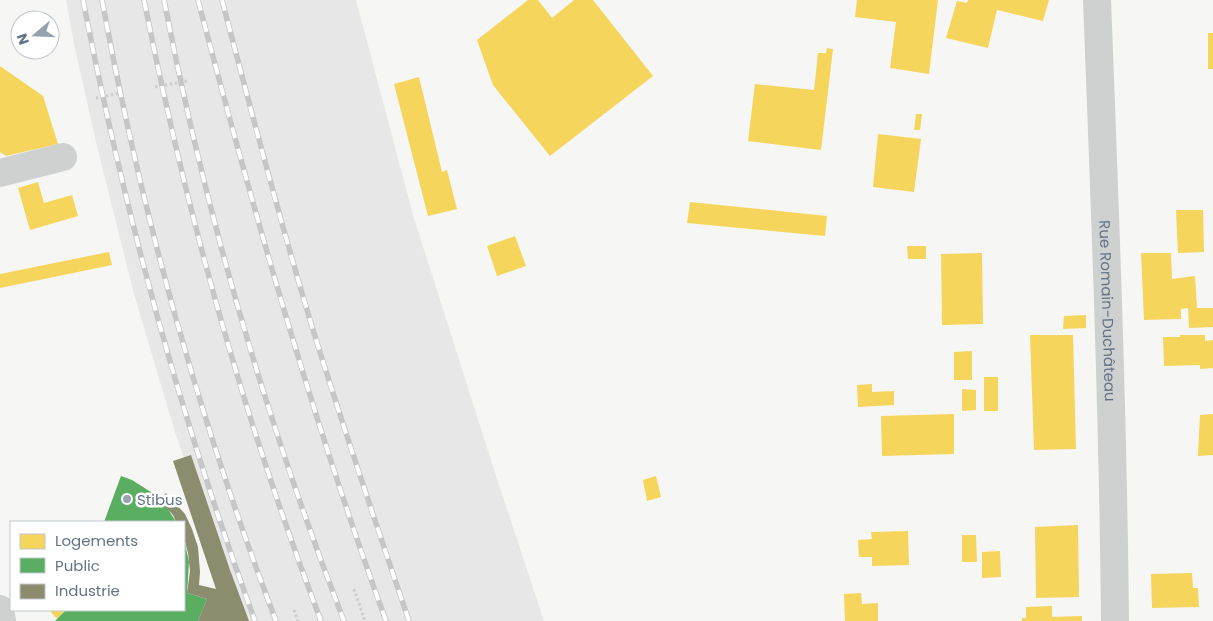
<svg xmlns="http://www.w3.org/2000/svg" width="1213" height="621" font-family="Poppins,sans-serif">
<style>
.built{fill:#e6e7e6}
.homes{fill:#f6d55c}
.public{fill:#5aae61}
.industry{fill:#8c8c6e}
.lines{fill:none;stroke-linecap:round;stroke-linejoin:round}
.path{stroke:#cccdce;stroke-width:3;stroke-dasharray:2.5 2.5;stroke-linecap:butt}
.minor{stroke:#cfd1d1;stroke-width:28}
.rail-casing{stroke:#c5c6c7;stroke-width:5.5}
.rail{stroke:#fff;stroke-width:4;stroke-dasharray:11;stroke-linecap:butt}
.poi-dot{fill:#96a2ad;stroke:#fff;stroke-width:2}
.labels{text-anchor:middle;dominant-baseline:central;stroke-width:5;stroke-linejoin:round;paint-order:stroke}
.street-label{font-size:15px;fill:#637487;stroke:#fff}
.poi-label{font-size:15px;fill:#637487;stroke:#fff;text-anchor:start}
</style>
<rect width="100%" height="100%" fill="#f6f6f4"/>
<path class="built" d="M 66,0 L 356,0 L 413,215 L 497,479 L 544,621 L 240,621 L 175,432 L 134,294 L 96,142 L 74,44 Z"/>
<g class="homes">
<path d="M 528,0 L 538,0 L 552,18 L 574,0 L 593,0 L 653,76 L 550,156 L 493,85 L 477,40 Z"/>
<path d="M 857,0 L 938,0 L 929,74 L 890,68 L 896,22 L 855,17 Z"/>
<path d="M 968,0 L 1049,0 L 1043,21 L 997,10 L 988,48 L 946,38 L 957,1 L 967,3 Z"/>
<rect x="1208" y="33" width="5" height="36"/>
<path d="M 827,48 L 833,49 L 821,150 L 748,141 L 755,84 L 814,90 L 818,53 L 826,53 Z"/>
<path d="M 0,66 L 43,96 L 58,144 L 6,156 L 0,152 Z"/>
<path d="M 419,77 L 442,172 L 447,170 L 457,209 L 428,216 L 394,84 Z"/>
<path d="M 916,114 L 922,114 L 920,130 L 914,130 Z"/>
<path d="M 878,134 L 921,139 L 914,192 L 873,187 Z"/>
<path d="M 38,182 L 44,203 L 72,195 L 78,216 L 30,230 L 18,188 Z"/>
<path d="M 690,202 L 827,216 L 825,236 L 687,223 Z"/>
<path d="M 1176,210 L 1203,210 L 1204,252 L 1178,253 Z"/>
<path d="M 515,236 L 526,266 L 497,276 L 487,246 Z"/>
<path d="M 907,246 L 926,246 L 926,259 L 908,259 Z"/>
<path d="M 109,252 L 112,265 L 0,288 L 0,274 Z"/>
<path d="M 982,253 L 983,324 L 942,325 L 941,254 Z"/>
<path d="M 1141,253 L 1171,253 L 1172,279 L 1195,276 L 1197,308 L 1213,308 L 1213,327 L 1189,328 L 1188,308 L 1181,309 L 1181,319 L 1144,320 Z"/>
<path d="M 1086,315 L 1086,328 L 1063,329 L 1064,316 Z"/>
<path d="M 1030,335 L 1073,335 L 1076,449 L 1034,450 Z"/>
<path d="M 1180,335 L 1205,335 L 1205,341 L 1213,340 L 1213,368 L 1200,369 L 1200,365 L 1164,366 L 1163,337 L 1180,337 Z"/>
<path d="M 972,351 L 972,380 L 954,380 L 954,352 Z"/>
<rect x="984" y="377" width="14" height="34"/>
<path d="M 872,384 L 872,392 L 894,391 L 894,405 L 858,407 L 857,385 Z"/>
<path d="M 962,389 L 976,390 L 976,410 L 962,411 Z"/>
<path d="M 954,414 L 954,454 L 882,456 L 881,416 Z"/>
<path d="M 1213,414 L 1213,455 L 1198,456 L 1200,415 Z"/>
<path d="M 656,476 L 661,497 L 647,501 L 643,480 Z"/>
<path d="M 1078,525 L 1079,597 L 1036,598 L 1035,527 Z"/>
<path d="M 908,531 L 909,565 L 872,566 L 872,557 L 859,557 L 858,540 L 872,539 L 871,532 Z"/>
<path d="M 962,535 L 976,535 L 977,562 L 962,562 Z"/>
<path d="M 1000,551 L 1001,577 L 982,578 L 982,552 Z"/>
<path d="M 1192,573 L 1193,588 L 1198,588 L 1199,607 L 1152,608 L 1151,574 Z"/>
<path d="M 861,593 L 862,604 L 878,603 L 878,621 L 845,621 L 844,594 Z"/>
<path d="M 1052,606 L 1052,617 L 1082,616 L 1082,621 L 1022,621 L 1022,618 L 1026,618 L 1026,607 Z"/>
<path d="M 49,610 L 66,610 L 57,619 Z"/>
</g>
<g class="public">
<path d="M 121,476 L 132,480 L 154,494 L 168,509 L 176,522 L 104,522 Z"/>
<path d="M 184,539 L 189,562 L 187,593 L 207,599 L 198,621 L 55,621 L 66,610 L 184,610 Z"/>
</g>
<path class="industry" d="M 191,455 L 230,570 L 249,621 L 198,621 L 207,599 L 187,593 L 190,571 L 188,553 L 184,538 L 184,522 L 176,522 L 173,515 L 159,500 L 166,493 L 185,514 L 192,529 L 198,547 L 200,572 L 199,585 L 216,589 L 173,461 Z"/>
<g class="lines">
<g class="path">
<path d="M 155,87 L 187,81"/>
<path d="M 96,98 L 125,92"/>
<path d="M 354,589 L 365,621"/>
<path d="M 294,610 L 298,621"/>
</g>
<g class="minor">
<path id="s1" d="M 1097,0 C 1105,207 1113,414 1115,621"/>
<path d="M 0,173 L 63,157"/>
<path d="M 0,609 L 2,621"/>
</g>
<g class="rail-casing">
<g id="rail">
<path d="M 83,0 C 124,211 181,419 255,621"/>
<path d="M 102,0 C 141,212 199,419 276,621"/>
<path d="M 144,0 C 186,212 244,419 321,621"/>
<path d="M 164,0 C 205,212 266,420 344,621"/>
<path d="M 198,0 C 253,209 312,418 386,621"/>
<path d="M 222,0 C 250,107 278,214 310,320 C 341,421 375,521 409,621"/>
</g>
</g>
<use href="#rail" class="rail"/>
</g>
<circle class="poi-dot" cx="127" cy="499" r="5"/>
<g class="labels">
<g class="street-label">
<text stroke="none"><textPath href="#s1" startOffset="311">Rue Romain-Duchâteau</textPath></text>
</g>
<g class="poi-label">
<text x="137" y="499">Stibus</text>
</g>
</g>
<rect x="10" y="521" width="175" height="90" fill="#ffffff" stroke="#c1c7cf"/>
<rect x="20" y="534" width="25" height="15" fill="#f6d55c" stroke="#c1c7cf"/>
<text x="55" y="546" font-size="15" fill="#637487">Logements</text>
<rect x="20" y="558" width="25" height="15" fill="#5aae61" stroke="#c1c7cf"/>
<text x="55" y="571" font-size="15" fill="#637487">Public</text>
<rect x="20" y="584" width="25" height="15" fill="#8c8c6e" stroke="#c1c7cf"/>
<text x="55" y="596" font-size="15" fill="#637487">Industrie</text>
<g transform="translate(35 35) rotate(251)"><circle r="24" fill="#ffffff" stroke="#c1c7cf"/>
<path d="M0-4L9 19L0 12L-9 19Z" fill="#96a2ad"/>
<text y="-8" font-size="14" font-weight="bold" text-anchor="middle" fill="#637487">N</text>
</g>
</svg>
